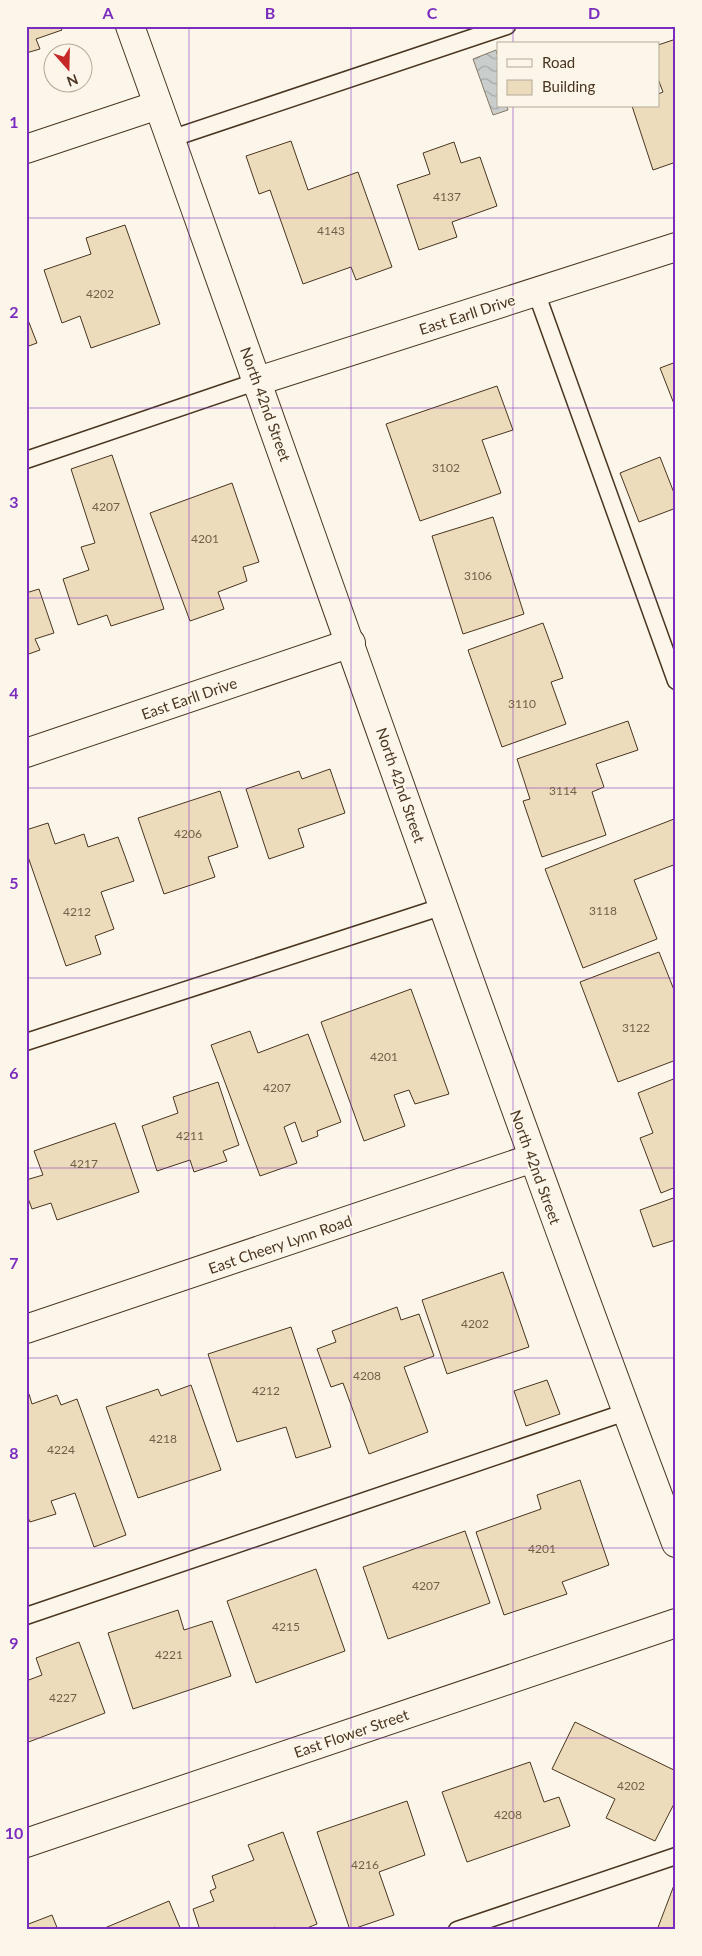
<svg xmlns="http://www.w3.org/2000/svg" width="702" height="1956" font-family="Lato,sans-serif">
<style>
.water{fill:url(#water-waves);stroke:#887966}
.building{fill:#ecdcbc;stroke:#4a3520}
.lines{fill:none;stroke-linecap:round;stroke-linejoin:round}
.lane-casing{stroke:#4a3520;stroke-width:19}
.street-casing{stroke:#4a3520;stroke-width:30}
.lane{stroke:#fbf6e9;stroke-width:16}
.street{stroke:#fbf6e9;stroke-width:28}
.grid{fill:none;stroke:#7b2cbf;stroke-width:1;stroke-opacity:0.55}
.labels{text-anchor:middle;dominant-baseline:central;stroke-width:4;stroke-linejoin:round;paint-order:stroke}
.number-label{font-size:12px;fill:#725f47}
.street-label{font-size:15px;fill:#4a3520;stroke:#fbf6e9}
.neatline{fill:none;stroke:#7b2cbf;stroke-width:2}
.grid-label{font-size:16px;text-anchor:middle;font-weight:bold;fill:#7b2cbf}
</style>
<defs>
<pattern id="water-waves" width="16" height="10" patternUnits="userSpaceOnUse" patternTransform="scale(1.25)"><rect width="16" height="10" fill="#c9cecd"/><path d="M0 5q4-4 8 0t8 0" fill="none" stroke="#a5a8a6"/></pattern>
</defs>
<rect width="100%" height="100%" fill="#fbf6e9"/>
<path class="water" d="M 496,50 L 498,57 L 498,106 L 507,106 L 508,110 L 493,115 L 473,59 Z"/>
<g class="building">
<path d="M 26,26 L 60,26 L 62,30 L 36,39 L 40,49 L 26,53 Z"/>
<path d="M 676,39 L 676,162 L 653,170 L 632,106 L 658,106 L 658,94 L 663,92 L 658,79 L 658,45 Z"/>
<path d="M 291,141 L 308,190 L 358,172 L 392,267 L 356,280 L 351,267 L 303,284 L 270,190 L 259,194 L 246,156 Z"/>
<path d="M 454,142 L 461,163 L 480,157 L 497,206 L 452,222 L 457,237 L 419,250 L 397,185 L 430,174 L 423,153 Z"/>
<path d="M 125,225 L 160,324 L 91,348 L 80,316 L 62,323 L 44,270 L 91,254 L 86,238 Z"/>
<path d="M 26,315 L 37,343 L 26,347 Z"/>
<path d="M 676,362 L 676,409 L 660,368 Z"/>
<path d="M 497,386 L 513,430 L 482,440 L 501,493 L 420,521 L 386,424 Z"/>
<path d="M 112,455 L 164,609 L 111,626 L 107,615 L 78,625 L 63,579 L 89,570 L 81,547 L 95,543 L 71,469 Z"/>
<path d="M 660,457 L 676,498 L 676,508 L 639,522 L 620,473 Z"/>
<path d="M 232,483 L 259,562 L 243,567 L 247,581 L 218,592 L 224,609 L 190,621 L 150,513 Z"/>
<path d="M 493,517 L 524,614 L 463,634 L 432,536 Z"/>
<path d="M 39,589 L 54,633 L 35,639 L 40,650 L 26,655 L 26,593 Z"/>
<path d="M 543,623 L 563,678 L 551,682 L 566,724 L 502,747 L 468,650 Z"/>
<path d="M 628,721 L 638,750 L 596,764 L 604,787 L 592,792 L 606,835 L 542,857 L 523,801 L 530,799 L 517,759 Z"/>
<path d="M 330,769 L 345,813 L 298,829 L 304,847 L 269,859 L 246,789 L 299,771 L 302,779 Z"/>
<path d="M 220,791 L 238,847 L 208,857 L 215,877 L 164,894 L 138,818 Z"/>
<path d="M 674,819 L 676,864 L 634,880 L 657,939 L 583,968 L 545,869 Z"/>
<path d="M 48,823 L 55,844 L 84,834 L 88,847 L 118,837 L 134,881 L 101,892 L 114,929 L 95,936 L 101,954 L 66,966 L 26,851 L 26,830 Z"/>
<path d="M 659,952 L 676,995 L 676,1060 L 618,1082 L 580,982 Z"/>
<path d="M 411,989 L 449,1094 L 415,1104 L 409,1090 L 394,1095 L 405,1126 L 364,1141 L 321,1022 Z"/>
<path d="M 250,1031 L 258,1053 L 308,1034 L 341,1122 L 317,1131 L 318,1136 L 302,1142 L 295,1122 L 284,1127 L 297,1163 L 260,1176 L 211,1045 Z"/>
<path d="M 676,1078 L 676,1187 L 661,1193 L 640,1138 L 653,1133 L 638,1093 Z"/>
<path d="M 218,1082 L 239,1145 L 223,1151 L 227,1161 L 194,1172 L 190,1160 L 157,1171 L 142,1126 L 178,1113 L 173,1097 Z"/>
<path d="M 115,1123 L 139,1192 L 57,1220 L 51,1203 L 32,1209 L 26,1193 L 26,1180 L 43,1175 L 34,1151 Z"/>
<path d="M 676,1197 L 676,1242 L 675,1240 L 653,1247 L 640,1210 Z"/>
<path d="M 503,1272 L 529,1347 L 447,1374 L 422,1300 Z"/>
<path d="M 397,1307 L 401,1320 L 419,1314 L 434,1356 L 404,1367 L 428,1432 L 369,1454 L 343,1383 L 331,1387 L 317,1349 L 336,1342 L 332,1331 Z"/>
<path d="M 291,1327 L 331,1447 L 296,1458 L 286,1427 L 237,1442 L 208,1354 Z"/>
<path d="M 547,1380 L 560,1414 L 526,1426 L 514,1391 Z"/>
<path d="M 191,1385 L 221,1470 L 138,1498 L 106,1407 L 158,1389 L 161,1396 Z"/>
<path d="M 29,1394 L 32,1404 L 57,1395 L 61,1405 L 77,1399 L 126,1535 L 94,1547 L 75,1493 L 51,1501 L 56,1514 L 30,1522 L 26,1513 L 26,1395 Z"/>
<path d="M 580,1480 L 609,1565 L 562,1582 L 567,1594 L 504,1615 L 476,1532 L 541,1509 L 537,1495 Z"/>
<path d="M 465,1531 L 490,1603 L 388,1639 L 363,1567 Z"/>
<path d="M 316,1569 L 345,1651 L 256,1683 L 227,1601 Z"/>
<path d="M 178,1610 L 184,1630 L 212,1621 L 231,1676 L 133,1709 L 108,1633 Z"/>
<path d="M 79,1642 L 105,1713 L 26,1743 L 26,1681 L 42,1675 L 36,1658 Z"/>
<path d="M 575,1722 L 676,1771 L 676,1800 L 655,1841 L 606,1818 L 615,1799 L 552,1769 Z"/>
<path d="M 530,1762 L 544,1802 L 559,1797 L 570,1826 L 467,1862 L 442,1792 Z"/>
<path d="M 407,1801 L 425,1855 L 379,1872 L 394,1915 L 350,1930 L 317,1832 Z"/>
<path d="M 283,1832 L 317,1924 L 302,1930 L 275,1930 L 275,1927 L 268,1930 L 200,1930 L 193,1909 L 214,1901 L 210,1891 L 216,1888 L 212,1876 L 254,1860 L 248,1845 Z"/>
<path d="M 676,1880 L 676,1930 L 657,1930 Z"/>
<path d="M 169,1901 L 181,1930 L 100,1930 Z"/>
<path d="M 52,1915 L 58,1930 L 26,1930 L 26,1925 Z"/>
</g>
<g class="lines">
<g class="lane-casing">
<g id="lane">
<path d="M 170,139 L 507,26"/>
<path d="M 536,292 L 676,681"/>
<path d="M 26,460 L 258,381"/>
<path d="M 26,1042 L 444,906"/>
<path d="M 26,1616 L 626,1412"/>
<path d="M 457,1930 L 676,1856"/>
</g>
</g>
<g class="street-casing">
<g id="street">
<path d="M 130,26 C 312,532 486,1040 676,1543"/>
<path d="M 26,149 L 158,105"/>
<path d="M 258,381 L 676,247"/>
<path d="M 26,753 L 351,643"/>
<path d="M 26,1329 L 533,1158"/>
<path d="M 26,1843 L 676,1623"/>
</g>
</g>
<use href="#lane" class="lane"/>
<use href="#street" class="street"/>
</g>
<path class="grid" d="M 189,26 L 189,1930M 351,26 L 351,1930M 513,26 L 513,44M 513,106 L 513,1930M 26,218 L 676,218M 26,408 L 676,408M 26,598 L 676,598M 26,788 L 676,788M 26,978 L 676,978M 26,1168 L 676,1168M 26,1358 L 676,1358M 26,1548 L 676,1548M 26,1738 L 676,1738"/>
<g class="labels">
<g class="number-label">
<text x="447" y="196">4137</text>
<text x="331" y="230">4143</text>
<text x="100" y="293">4202</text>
<text x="446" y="467">3102</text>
<text x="106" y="506">4207</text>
<text x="205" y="538">4201</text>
<text x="478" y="575">3106</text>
<text x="522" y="703">3110</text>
<text x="563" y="790">3114</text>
<text x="188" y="833">4206</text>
<text x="603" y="910">3118</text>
<text x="77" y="911">4212</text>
<text x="636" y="1027">3122</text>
<text x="384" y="1056">4201</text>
<text x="277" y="1087">4207</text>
<text x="190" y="1135">4211</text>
<text x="84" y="1163">4217</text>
<text x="475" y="1323">4202</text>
<text x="367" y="1375">4208</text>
<text x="266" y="1390">4212</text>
<text x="163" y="1438">4218</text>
<text x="61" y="1449">4224</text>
<text x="542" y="1548">4201</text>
<text x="426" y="1585">4207</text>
<text x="286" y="1626">4215</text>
<text x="169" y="1654">4221</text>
<text x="63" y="1697">4227</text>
<text x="631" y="1785">4202</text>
<text x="508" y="1814">4208</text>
<text x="365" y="1864">4216</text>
</g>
<g class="street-label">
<text transform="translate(467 314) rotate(-18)">East Earll Drive</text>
<text transform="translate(266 404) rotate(70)">North 42nd Street</text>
<text transform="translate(189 698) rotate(-19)">East Earll Drive</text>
<text transform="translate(401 785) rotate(71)">North 42nd Street</text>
<text transform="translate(536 1167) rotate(70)">North 42nd Street</text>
<text transform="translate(280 1244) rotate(-19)">East Cheery Lynn Road</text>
<text transform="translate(351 1733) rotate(-19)">East Flower Street</text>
</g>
</g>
<rect width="702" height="1956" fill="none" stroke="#fbf6e9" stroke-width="55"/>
<rect x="497" y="42" width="162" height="65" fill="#fbf6e9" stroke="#b4a999"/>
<rect x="507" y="59" width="25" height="8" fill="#fbf6e9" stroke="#b4a999"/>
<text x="542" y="68" font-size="15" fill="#4a3520">Road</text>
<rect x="507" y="80" width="25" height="15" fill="#ecdcbc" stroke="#b4a999"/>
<text x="542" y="92" font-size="15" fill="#4a3520">Building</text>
<g transform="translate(68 68) rotate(160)"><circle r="24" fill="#fbf6e9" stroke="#b4a999"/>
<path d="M0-4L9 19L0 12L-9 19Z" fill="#c62828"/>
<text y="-8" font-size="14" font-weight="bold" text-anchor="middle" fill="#4a3520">N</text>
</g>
<rect x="28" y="28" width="646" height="1900" class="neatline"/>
<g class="grid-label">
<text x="108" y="19">A</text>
<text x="270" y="19">B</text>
<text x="432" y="19">C</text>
<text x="594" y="19">D</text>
<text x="14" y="128">1</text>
<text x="14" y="318">2</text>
<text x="14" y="508">3</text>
<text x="14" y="699">4</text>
<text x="14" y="889">5</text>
<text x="14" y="1079">6</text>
<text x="14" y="1269">7</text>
<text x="14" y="1459">8</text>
<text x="14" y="1649">9</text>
<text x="14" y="1839">10</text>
</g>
</svg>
